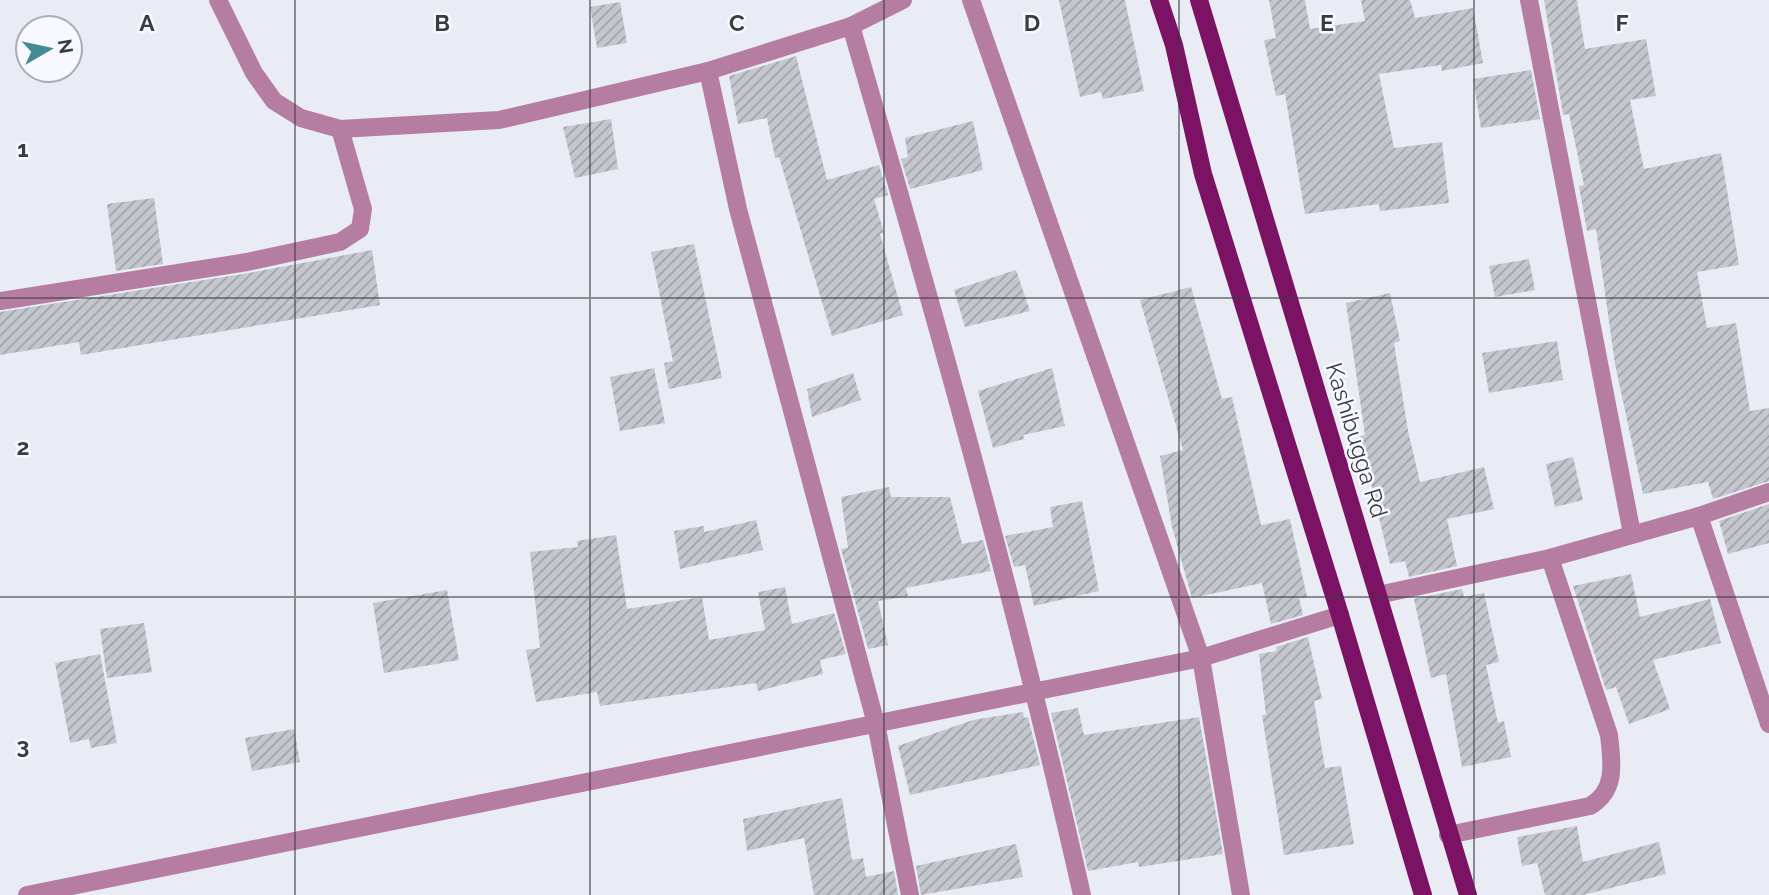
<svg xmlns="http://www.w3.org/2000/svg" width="1769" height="895" font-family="Raleway,sans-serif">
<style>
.building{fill:url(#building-hatch)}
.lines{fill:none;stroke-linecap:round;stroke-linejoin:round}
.minor{stroke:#b57da2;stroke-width:18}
.major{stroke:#7c1263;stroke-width:18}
.grid{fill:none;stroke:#3b3c40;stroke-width:2;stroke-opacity:0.55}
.labels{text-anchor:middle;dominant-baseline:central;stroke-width:5;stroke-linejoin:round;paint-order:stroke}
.street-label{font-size:23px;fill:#3b3c40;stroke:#f8f9fe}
.grid-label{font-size:23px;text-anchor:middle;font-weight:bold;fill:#3b3c40;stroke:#f8f9fe;stroke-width:5;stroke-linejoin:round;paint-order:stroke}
</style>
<defs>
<pattern id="building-hatch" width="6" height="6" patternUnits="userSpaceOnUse" patternTransform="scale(1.75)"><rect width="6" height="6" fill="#c5c7cf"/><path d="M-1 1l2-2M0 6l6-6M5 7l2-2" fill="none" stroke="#a1a3a9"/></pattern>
</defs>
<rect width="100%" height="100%" fill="#e9ecf4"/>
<g class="building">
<path d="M 1059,0 L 1125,0 L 1144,91 L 1103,99 L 1101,92 L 1080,97 Z"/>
<path d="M 1269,0 L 1305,0 L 1310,29 L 1365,21 L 1361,0 L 1410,0 L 1415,18 L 1473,8 L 1483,63 L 1442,71 L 1441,65 L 1379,74 L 1394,148 L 1442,142 L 1449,203 L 1380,211 L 1379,204 L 1305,214 L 1285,94 L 1276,96 L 1264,40 L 1276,38 Z"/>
<path d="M 1544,0 L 1577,0 L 1585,49 L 1646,39 L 1656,96 L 1630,100 L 1644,169 L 1721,153 L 1739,265 L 1697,272 L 1707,328 L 1736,323 L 1750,411 L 1769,408 L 1769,481 L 1713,499 L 1708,482 L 1643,494 L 1615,364 L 1596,229 L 1587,231 L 1579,186 L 1584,185 L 1569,114 L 1563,115 Z"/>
<path d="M 620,2 L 627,43 L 597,48 L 590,7 Z"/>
<path d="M 796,56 L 827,180 L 879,165 L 888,195 L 874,199 L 884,233 L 880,234 L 903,315 L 832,336 L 779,157 L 775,158 L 767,118 L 738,124 L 729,76 Z"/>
<path d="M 1531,70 L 1540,119 L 1481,128 L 1473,79 Z"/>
<path d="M 611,119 L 618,169 L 575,178 L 563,127 Z"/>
<path d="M 973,121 L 983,170 L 910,189 L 901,159 L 908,157 L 905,138 Z"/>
<path d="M 154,198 L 163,264 L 116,271 L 107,204 Z"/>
<path d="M 694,244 L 722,378 L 669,389 L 664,363 L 673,361 L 651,252 Z"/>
<path d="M 372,250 L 380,305 L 81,355 L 79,342 L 0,355 L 0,312 L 249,273 Z"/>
<path d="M 1529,259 L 1535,290 L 1495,297 L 1489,266 Z"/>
<path d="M 1016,270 L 1030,311 L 965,327 L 954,290 Z"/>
<path d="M 1191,287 L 1222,399 L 1232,397 L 1261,525 L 1290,519 L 1307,597 L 1299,598 L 1303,615 L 1271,624 L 1262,583 L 1192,598 L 1172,527 L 1160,456 L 1183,450 L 1140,300 Z"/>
<path d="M 1390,293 L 1400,341 L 1394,343 L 1408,431 L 1420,482 L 1484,467 L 1494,509 L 1447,519 L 1457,566 L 1409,577 L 1405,561 L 1390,564 L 1360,436 L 1365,435 L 1346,303 Z"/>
<path d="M 1557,341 L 1563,380 L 1489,393 L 1482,353 Z"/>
<path d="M 654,368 L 665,423 L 620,431 L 610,377 Z"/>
<path d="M 1052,368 L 1065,426 L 1023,435 L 1024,439 L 993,448 L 978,391 Z"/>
<path d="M 853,373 L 861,400 L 812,417 L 807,389 Z"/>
<path d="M 1573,457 L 1583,500 L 1555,507 L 1546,464 Z"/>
<path d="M 889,487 L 891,497 L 950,497 L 962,544 L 983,540 L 991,571 L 906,588 L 908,596 L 878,601 L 888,645 L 868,649 L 841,549 L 848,548 L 841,497 Z"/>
<path d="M 1082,501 L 1099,591 L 1034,606 L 1025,565 L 1014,567 L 1005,536 L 1053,527 L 1050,507 Z"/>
<path d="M 1769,504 L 1769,543 L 1728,554 L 1719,521 Z"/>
<path d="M 756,520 L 763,550 L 680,569 L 674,531 L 704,526 L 704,532 Z"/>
<path d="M 616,535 L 627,609 L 702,597 L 709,640 L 765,630 L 758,592 L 785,587 L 792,624 L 834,613 L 846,654 L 820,660 L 823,674 L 758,691 L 756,683 L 600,706 L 597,692 L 536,702 L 526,650 L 540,648 L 530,552 L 578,547 L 577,541 Z"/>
<path d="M 1631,574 L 1640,617 L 1710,599 L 1721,643 L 1653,660 L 1670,709 L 1629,724 L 1616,687 L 1606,690 L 1573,586 Z"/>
<path d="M 1462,589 L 1464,597 L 1484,593 L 1499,662 L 1486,665 L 1498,723 L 1504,721 L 1511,757 L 1462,767 L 1446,674 L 1431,678 L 1414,599 Z"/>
<path d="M 447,590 L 459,660 L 384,673 L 373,603 Z"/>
<path d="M 144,623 L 152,672 L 107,678 L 100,629 Z"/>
<path d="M 1308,637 L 1322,699 L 1314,701 L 1325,768 L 1341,766 L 1354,844 L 1284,855 L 1262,715 L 1266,715 L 1259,654 L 1277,651 L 1276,647 Z"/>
<path d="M 100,654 L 117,743 L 91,748 L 89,739 L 70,743 L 55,663 Z"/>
<path d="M 1078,708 L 1084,735 L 1199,717 L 1223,854 L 1139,867 L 1138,862 L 1088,871 L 1051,713 Z"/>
<path d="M 1023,712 L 1024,718 L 1028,717 L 1040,765 L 910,795 L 898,746 L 973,720 Z"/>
<path d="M 294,729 L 300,762 L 252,771 L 245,738 Z"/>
<path d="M 842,798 L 852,860 L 863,858 L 866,877 L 894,871 L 898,895 L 814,895 L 804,838 L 747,851 L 743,819 Z"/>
<path d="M 1577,826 L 1583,862 L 1659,842 L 1666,874 L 1583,895 L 1545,895 L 1537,863 L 1522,866 L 1517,837 Z"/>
<path d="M 1016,844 L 1023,877 L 921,895 L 916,866 Z"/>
</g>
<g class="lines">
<g class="minor">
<path d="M 218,0 L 254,73 L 274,101 L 301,118 L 340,129 L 499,120 L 708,71 L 851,26 L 903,0"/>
<path d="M 971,0 L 1201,658 L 1241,895"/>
<path d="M 1529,0 L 1632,534"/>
<path d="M 851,26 C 935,314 1016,602 1082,895"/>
<path d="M 708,71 L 738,209 L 876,724 L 910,895"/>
<path d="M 0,301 L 247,262 L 340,242 L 360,229 L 363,209 L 340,129"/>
<path d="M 1699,516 L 1769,724"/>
<path d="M 1378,595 L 1550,558 L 1699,516 L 1769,492"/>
<path d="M 1448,835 L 1590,806 C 1617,790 1612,763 1609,735 L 1550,558"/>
<path d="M 27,895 L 1201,658 L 1340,615"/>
</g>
<g class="major">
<path d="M 1159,0 L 1174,45 L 1203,174 L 1340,615 L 1423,895"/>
<path d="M 1199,0 L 1468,895"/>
</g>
</g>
<path class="grid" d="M 295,0 L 295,895M 590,0 L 590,895M 884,0 L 884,895M 1179,0 L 1179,895M 1474,0 L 1474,895M 0,298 L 1769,298M 0,597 L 1769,597"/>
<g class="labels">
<g class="street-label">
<text transform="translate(1357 440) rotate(73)">Kashibugga Rd</text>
</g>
</g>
<g class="grid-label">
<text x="147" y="31">A</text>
<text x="442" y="31">B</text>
<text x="737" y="31">C</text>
<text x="1032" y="31">D</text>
<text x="1327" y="31">E</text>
<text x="1622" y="31">F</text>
<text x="23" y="157">1</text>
<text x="23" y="455">2</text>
<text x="23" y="754">3</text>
</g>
<g transform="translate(49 49) rotate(81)"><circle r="33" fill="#f8f9fe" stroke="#acadb2" stroke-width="2"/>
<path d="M0-5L12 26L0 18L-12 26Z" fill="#458b94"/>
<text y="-10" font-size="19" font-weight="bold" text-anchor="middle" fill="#3b3c40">N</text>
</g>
</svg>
